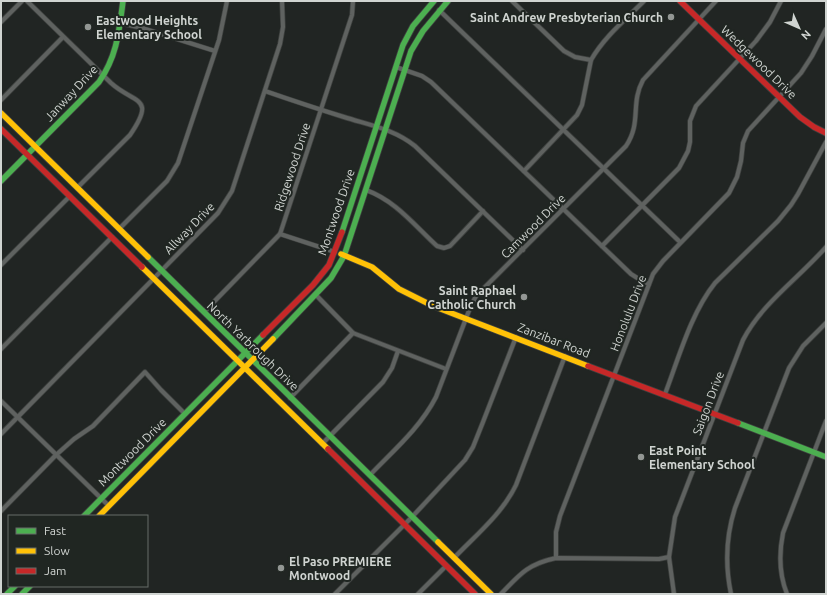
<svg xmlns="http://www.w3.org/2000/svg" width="827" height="595" font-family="Ubuntu,sans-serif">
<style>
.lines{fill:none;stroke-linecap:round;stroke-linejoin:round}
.street-casing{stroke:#3e413f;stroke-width:5.5}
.fast-casing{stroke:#3e413f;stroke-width:7}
.slow-casing{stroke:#3e413f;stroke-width:7}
.jam-casing{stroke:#3e413f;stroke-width:7}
.street{stroke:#5f6260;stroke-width:4}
.fast{stroke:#4caf50;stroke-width:5.5}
.slow{stroke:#ffc107;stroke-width:5.5}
.jam{stroke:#c62828;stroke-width:5.5}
.poi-dot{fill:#939794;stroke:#202622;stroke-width:1.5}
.labels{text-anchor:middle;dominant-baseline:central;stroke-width:4;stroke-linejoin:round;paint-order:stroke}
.poi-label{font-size:12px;font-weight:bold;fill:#d0d4d1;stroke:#202622;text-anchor:start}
.street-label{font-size:12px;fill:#d0d4d1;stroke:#202622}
</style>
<rect width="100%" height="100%" fill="#212523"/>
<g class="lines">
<g class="street-casing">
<g id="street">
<path d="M 27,1 L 111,83 C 134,104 157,96 130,135 L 77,188"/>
<path d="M 512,1 L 564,51 L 575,57 L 591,60"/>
<path d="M 439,10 L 680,242"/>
<path d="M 1,22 L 22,1"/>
<path d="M 120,23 L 142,28 L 215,51"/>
<path d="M 396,67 L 422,76 L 431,82 L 631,274 L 642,281 L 649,284"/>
<path d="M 265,91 C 291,100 318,109 344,117 C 369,125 394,129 415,146 L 523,250"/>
<path d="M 1,100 L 63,37"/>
<path d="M 524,171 L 577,115 L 582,105 L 591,60 C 604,37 626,19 644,1"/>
<path d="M 366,190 C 396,201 414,225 437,246 L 444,248 L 450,246 L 483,211"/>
<path d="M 119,229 L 167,181 L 178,163 L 219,40 L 227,1"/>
<path d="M 280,234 L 335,252"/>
<path d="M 602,246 L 679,168 L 688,151 L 690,142 L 690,121 L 696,106 L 756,41 L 770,22 L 781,1"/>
<path d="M 1,265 L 70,196"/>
<path d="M 316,295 L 353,333 L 446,369"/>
<path d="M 204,312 L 280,234 L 352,15 L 353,1"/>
<path d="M 1,349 L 112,237"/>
<path d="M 665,394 C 679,357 691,313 715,283 L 778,221 L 791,205 L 798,194 L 826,142"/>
<path d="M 290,398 L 353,333"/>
<path d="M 1,401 L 109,506"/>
<path d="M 1,434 L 218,213 L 232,191 L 280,44 L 283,27 L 282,1"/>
<path d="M 322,444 L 383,382 L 392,368 L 398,351"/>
<path d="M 370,475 C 394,450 420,428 436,397 L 470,308 L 476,296 L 626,146 C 642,122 630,104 643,80 L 716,1"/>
<path d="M 1,511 L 56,455 L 74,439 L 93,426 L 145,372 L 161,390 L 185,414"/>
<path d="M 454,558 C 476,535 502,514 516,485 L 565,356"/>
<path d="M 556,558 L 556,532 L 560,516 L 653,274 L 663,261 L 729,193 L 737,177 L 741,161 L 743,143 L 748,131 L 801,73 L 812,56 L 826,29"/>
<path d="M 335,594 L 412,517 L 465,460 L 473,447 L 483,422 L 516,337"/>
<path d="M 418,594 L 446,566"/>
<path d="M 501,594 C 520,574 528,564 556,558 L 659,559 L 669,557"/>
<path d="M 674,594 L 669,557 L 675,517 L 743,340 C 762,303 799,278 826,247"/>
<path d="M 731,594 C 725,565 726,536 735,508 L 789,368 L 803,346 L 826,323"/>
<path d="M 787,594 C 779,574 779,553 783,533 L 826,421"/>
</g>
</g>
<g class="fast-casing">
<g id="fast">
<path d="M 1,181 L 99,82 C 117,56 119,32 123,1"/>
<path d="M 342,232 L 403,45 L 413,26 L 434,1"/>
<path d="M 148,257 L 438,542"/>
<path d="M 273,339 L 331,278 L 344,256 L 411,51 L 423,31 L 448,1"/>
<path d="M 738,423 L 826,457"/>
<path d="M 84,516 L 263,335"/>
<path d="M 7,594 L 15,586"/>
<path d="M 22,594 L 30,586"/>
</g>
</g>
<g class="slow-casing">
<g id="slow">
<path d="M 1,113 L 148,257"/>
<path d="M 341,254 L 372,267 L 399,289 L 433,306 L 588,366"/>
<path d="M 142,267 L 328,449"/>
<path d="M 99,516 L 273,339"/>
<path d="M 438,542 L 491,594"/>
</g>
</g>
<g class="jam-casing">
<g id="jam">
<path d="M 680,1 L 800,117 L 814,127 L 826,133"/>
<path d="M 1,129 L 142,267"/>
<path d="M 263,335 L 313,285 L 329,265 L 342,232"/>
<path d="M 588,366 L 738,423"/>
<path d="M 328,449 L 475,594"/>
</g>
</g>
<use href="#street" class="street"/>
<use href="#fast" class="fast"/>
<use href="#slow" class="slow"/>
<use href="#jam" class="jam"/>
</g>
<g class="poi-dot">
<circle cx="671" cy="17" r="4"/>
<circle cx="88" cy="27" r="4"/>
<circle cx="524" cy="297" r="4"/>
<circle cx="641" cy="457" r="4"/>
<circle cx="281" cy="568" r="4"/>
</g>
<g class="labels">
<g class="poi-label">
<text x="663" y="17" text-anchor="end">Saint Andrew Presbyterian Church</text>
<text x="96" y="20">Eastwood Heights<tspan x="96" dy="14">Elementary School</tspan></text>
<text x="516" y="290" text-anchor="end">Saint Raphael<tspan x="516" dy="14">Catholic Church</tspan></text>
<text x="649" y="450">East Point<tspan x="649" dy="14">Elementary School</tspan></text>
<text x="289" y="561">El Paso PREMIERE<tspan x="289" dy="14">Montwood</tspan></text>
</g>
<g class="street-label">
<text transform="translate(759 62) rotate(44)">Wedgewood Drive</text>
<text transform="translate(71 93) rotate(-47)">Janway Drive</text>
<text transform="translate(292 167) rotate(-72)">Ridgewood Drive</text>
<text transform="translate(336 212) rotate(-71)">Montwood Drive</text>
<text transform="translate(533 226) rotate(-45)">Camwood Drive</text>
<text transform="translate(189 228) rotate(-46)">Allway Drive</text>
<text transform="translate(628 313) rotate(-69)">Honolulu Drive</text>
<text transform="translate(554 340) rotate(21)">Zanzibar Road</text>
<text transform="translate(253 346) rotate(44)">North Yarbrough Drive</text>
<text transform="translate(708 403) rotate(-69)">Saigon Drive</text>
<text transform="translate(132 452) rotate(-45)">Montwood Drive</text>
</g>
</g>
<rect width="827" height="595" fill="none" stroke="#d0d4d1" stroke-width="4"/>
<rect x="8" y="515" width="140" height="72" fill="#202622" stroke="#666c68"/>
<rect x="16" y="528" width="20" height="6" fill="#4caf50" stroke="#666c68"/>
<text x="44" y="535" font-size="12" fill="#d0d4d1">Fast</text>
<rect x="16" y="548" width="20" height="6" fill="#ffc107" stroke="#666c68"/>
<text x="44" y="555" font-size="12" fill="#d0d4d1">Slow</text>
<rect x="16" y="568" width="20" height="6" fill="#c62828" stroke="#666c68"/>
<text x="44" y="575" font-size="12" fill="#d0d4d1">Jam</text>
<g transform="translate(799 28) rotate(135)" stroke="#202622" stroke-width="3" paint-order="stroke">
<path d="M0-3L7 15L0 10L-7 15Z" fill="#d0d4d1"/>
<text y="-6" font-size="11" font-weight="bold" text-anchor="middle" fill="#d0d4d1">N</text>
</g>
</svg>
